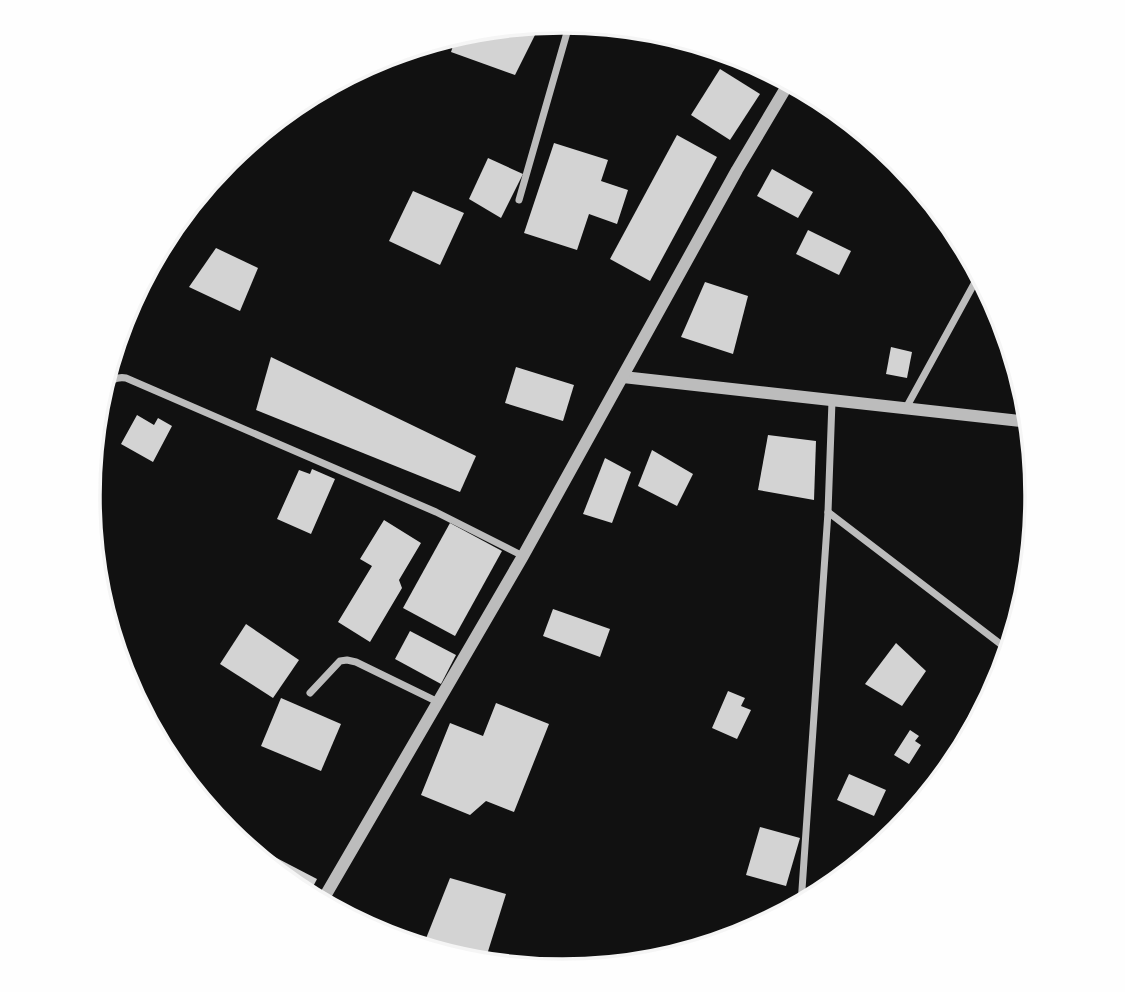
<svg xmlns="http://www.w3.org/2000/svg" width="1125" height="992" font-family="Signika,sans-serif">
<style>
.building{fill:#d3d3d3}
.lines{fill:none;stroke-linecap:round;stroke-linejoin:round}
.minor{stroke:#bcbcbc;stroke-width:7}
.tertiary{stroke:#bcbcbc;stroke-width:12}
.rim{fill:none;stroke:#f5f5f5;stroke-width:3.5}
</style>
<rect width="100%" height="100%" fill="#111"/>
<g class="building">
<path d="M 541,23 L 515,75 L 451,52 L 457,34 L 470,30 Z"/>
<path d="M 720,69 L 760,94 L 730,140 L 691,115 Z"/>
<path d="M 677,135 L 717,157 L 650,281 L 610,259 Z"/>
<path d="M 554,143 L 608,160 L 601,181 L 628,190 L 617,224 L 589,214 L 577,250 L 524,233 Z"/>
<path d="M 488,158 L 523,174 L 501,218 L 469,199 Z"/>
<path d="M 772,169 L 813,192 L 798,218 L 757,196 Z"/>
<path d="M 413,191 L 464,213 L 440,265 L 389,241 Z"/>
<path d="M 808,230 L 851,251 L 839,275 L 796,254 Z"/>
<path d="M 216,248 L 258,268 L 240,311 L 189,287 Z"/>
<path d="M 705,282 L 748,296 L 733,354 L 681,337 Z"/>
<path d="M 891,347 L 912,352 L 907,378 L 886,374 Z"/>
<path d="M 271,357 L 476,456 L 460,492 L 256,410 Z"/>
<path d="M 516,367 L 574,385 L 563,421 L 505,403 Z"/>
<path d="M 137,415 L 154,425 L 158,418 L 172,426 L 153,462 L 121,444 Z"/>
<path d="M 768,435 L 816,441 L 814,500 L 758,490 Z"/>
<path d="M 652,450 L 693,474 L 677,506 L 638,486 Z"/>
<path d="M 605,458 L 631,472 L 612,523 L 583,514 Z"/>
<path d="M 312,469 L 335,479 L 311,534 L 277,519 L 299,470 L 310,474 Z"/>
<path d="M 384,520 L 421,543 L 399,580 L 402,588 L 370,642 L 338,622 L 372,566 L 360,559 Z"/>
<path d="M 450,523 L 502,551 L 455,636 L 403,608 Z"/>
<path d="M 553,609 L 610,629 L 600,657 L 543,636 Z"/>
<path d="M 246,624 L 299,660 L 273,698 L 220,664 Z"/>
<path d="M 410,631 L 456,655 L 441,684 L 395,659 Z"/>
<path d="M 896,643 L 926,671 L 902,706 L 865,684 Z"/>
<path d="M 728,691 L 745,698 L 741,706 L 751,710 L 737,739 L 712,728 Z"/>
<path d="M 281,698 L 341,724 L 321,771 L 261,746 Z"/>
<path d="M 496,703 L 549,724 L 514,812 L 486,801 L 470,815 L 421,795 L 450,723 L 483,736 Z"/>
<path d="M 910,730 L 919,736 L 915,741 L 921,745 L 909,764 L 894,755 Z"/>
<path d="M 849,774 L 886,790 L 874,816 L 837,800 Z"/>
<path d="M 760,827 L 800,838 L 786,886 L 746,875 Z"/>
<path d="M 267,853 L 317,879 L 308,896 L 298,891 L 263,862 Z"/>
<path d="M 450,878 L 506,894 L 485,961 L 425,941 Z"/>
</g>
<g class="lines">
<g class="minor">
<path d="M 519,200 L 570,22"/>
<path d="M 101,390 C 108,382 115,376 126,378 L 436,512 L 523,556"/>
<path d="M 906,408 L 980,273"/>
<path d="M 828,512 L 1007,649"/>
<path d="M 310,693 L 340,661 L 347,660 L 356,662 L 438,702"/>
<path d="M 930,794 L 1013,641"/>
<path d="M 801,904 L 828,512 L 832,401"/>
</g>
<g class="tertiary">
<path d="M 623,377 L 1030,422"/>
<path d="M 321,903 L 523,556 L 737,170 L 790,81"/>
</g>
</g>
<path d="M0 0H1125V992H0ZM562 33H563A462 462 0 0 1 1025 495V497A462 462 0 0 1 563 959H562A462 462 0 0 1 100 497V495A462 462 0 0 1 562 33Z" fill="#fefefe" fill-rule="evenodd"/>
<path class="rim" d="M562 33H563A462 462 0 0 1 1025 495V497A462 462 0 0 1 563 959H562A462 462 0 0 1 100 497V495A462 462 0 0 1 562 33Z"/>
</svg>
